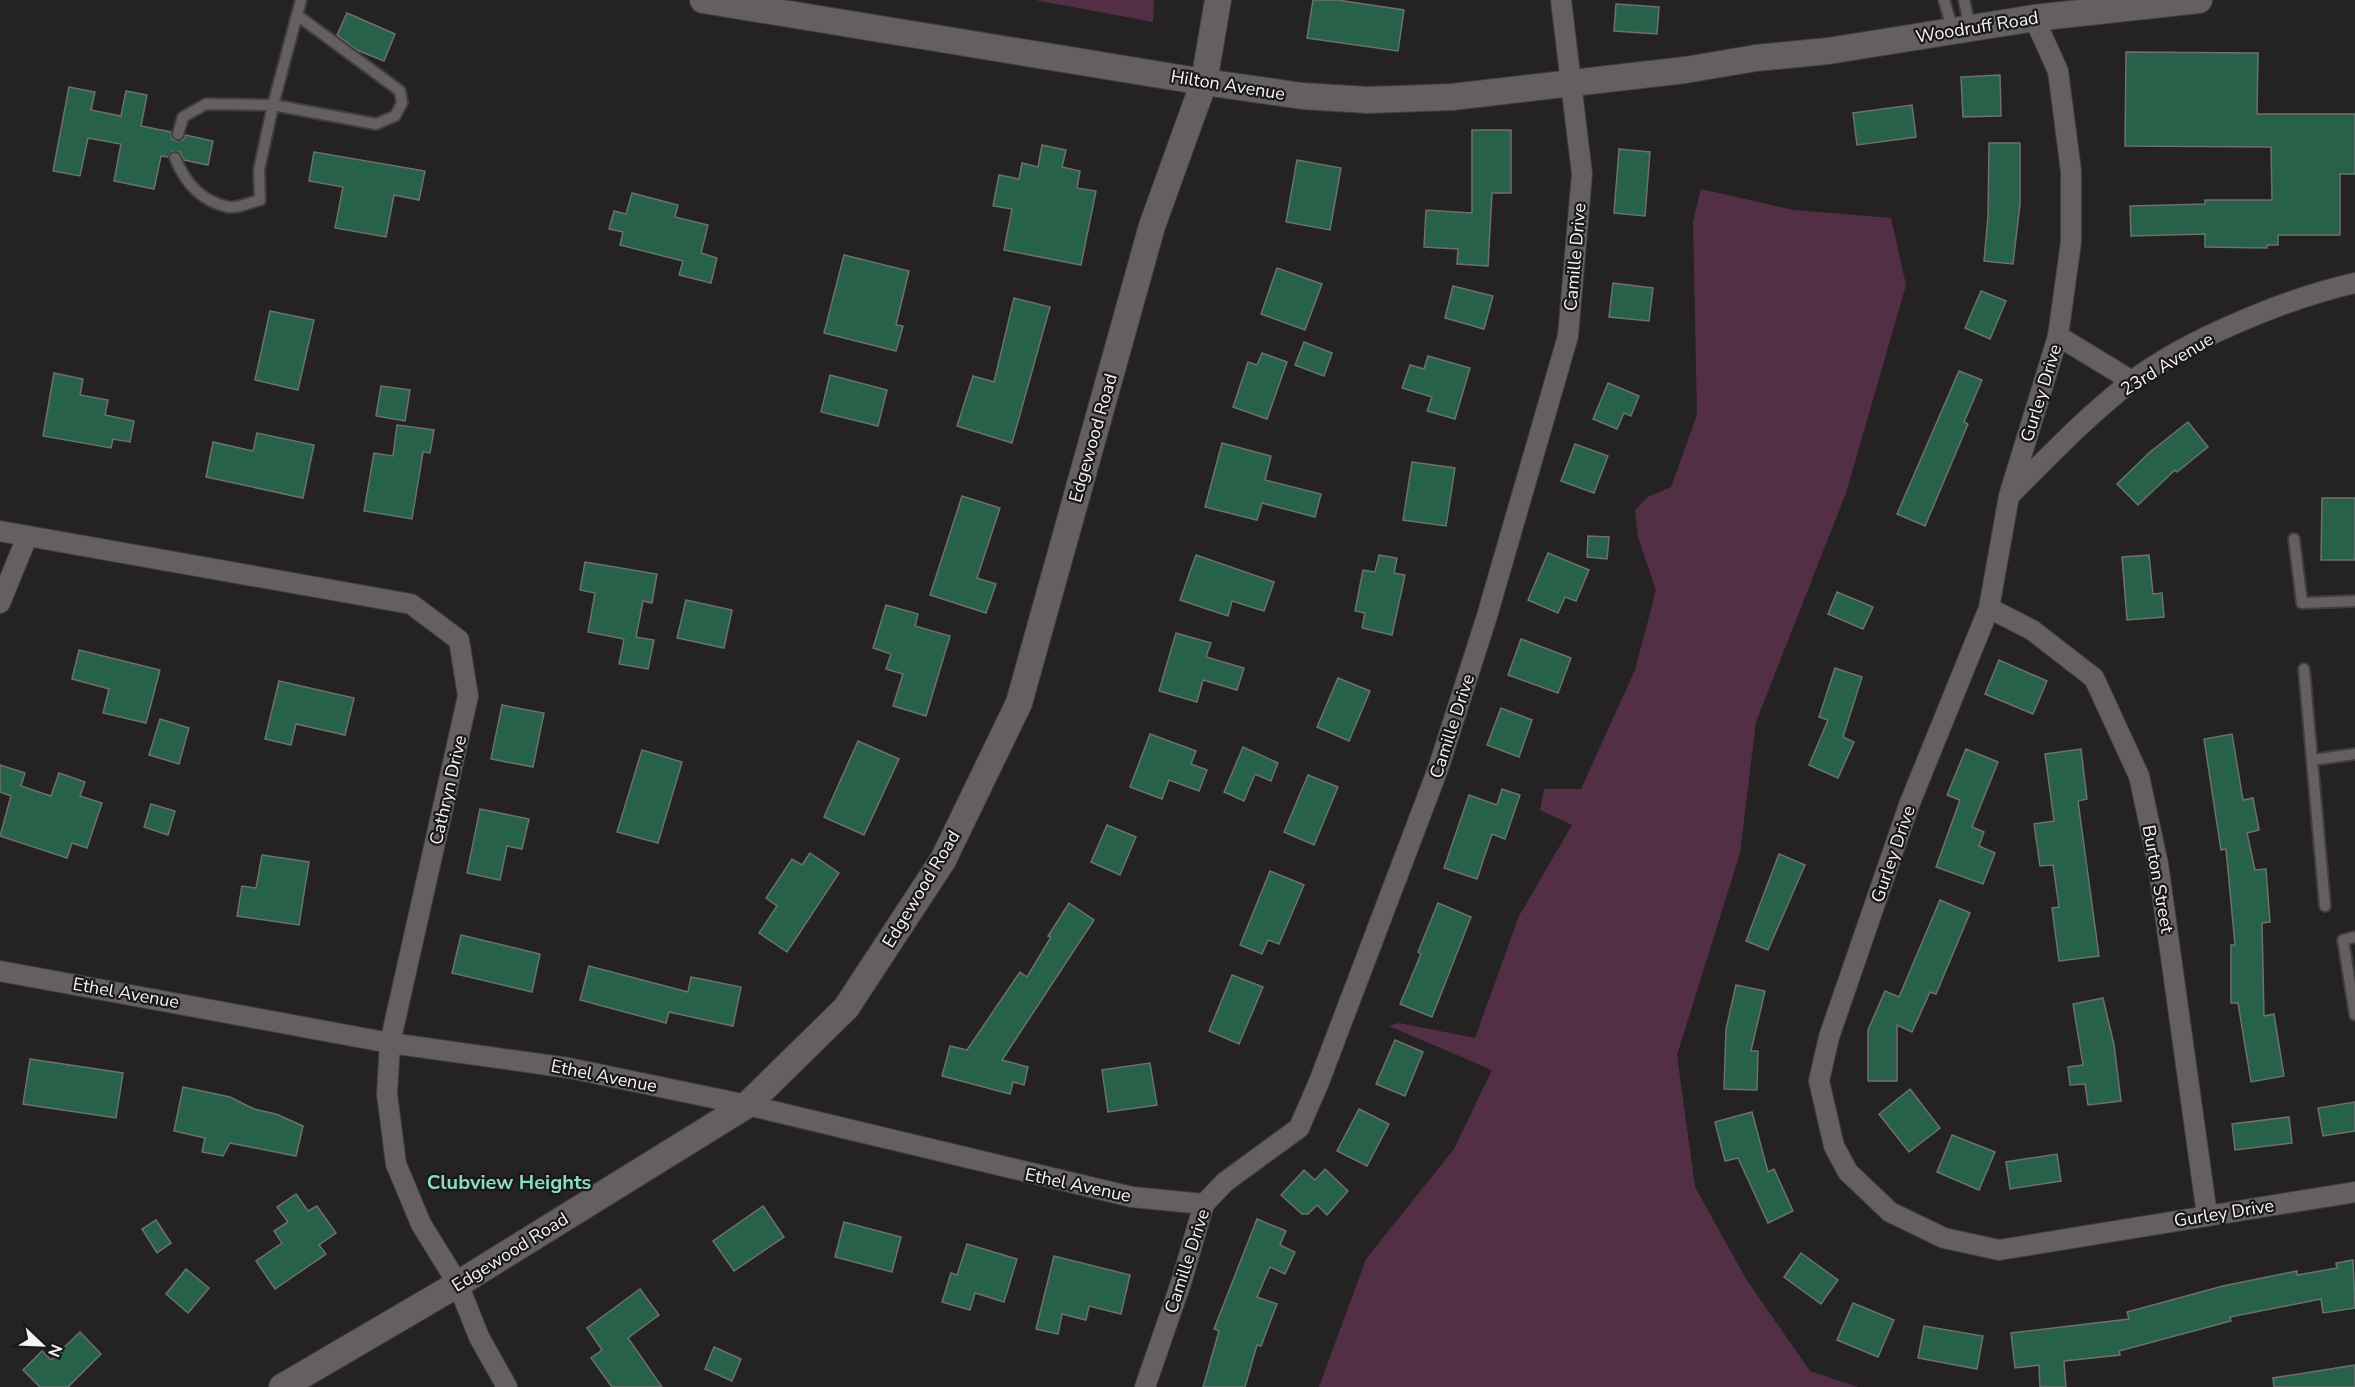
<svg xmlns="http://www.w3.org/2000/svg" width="2355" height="1387" font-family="'Nunito Sans',sans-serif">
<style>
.green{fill:#532f45}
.building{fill:#28614a;stroke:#6c706e;stroke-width:1.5}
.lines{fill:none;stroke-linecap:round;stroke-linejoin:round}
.service-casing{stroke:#413e40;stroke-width:14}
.minor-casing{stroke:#413e40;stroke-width:22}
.tertiary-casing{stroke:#413e40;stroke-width:28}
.service{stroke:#646062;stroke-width:10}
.minor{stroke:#646062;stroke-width:20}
.tertiary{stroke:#646062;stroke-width:26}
.labels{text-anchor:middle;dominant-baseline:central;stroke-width:4.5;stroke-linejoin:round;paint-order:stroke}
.street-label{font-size:18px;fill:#f5f3f4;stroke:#1b181a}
.neighbourhood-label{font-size:20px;font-weight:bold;fill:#89dfb8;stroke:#1b181a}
</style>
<rect width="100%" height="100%" fill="#252223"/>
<g class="green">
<path d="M 1035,0 L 1154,0 L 1153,22 Z"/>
<path d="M 1701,189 L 1793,210 L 1891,218 L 1906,285 L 1846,493 L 1756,722 L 1740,853 L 1677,1055 L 1695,1187 L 1746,1279 L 1810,1371 L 1858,1387 L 1319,1387 L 1366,1259 L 1454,1149 L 1492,1070 L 1389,1026 L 1399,1023 L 1475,1038 L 1519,916 L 1572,825 L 1540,810 L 1544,789 L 1581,789 L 1635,670 L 1656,590 L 1638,537 L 1635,510 L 1648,497 L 1671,487 L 1697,415 L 1693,221 Z"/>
</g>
<g class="building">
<path d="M 1313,0 L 1337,0 L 1404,10 L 1398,51 L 1307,38 Z"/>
<path d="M 1616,4 L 1659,7 L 1657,34 L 1614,31 Z"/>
<path d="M 347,13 L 395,34 L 384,61 L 357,50 L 337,35 Z"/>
<path d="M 2126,52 L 2258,53 L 2257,114 L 2355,114 L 2355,174 L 2340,174 L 2340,235 L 2278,235 L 2278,245 L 2267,245 L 2267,248 L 2205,247 L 2205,234 L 2131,236 L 2130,206 L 2205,204 L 2205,200 L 2272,200 L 2271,147 L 2125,146 Z"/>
<path d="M 2000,75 L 2001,116 L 1963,117 L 1961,77 Z"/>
<path d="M 69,87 L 95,92 L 91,110 L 121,116 L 126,91 L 147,95 L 141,126 L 171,132 L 172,139 L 176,141 L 183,140 L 186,135 L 213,141 L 208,165 L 184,160 L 180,152 L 172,151 L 168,157 L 161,156 L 154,189 L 114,181 L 121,144 L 88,138 L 80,176 L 53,171 Z"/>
<path d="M 1912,105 L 1916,137 L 1857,145 L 1853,113 Z"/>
<path d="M 1472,130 L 1511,130 L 1511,193 L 1492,193 L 1488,266 L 1457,264 L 1458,249 L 1424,247 L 1426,210 L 1472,213 Z"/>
<path d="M 1989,143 L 2020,143 L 2020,204 L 2013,264 L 1984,261 L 1988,216 Z"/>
<path d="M 1042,145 L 1066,150 L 1062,167 L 1080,171 L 1077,188 L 1096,191 L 1081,265 L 1004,250 L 1012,209 L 993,206 L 999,175 L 1019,179 L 1022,163 L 1038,167 Z"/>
<path d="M 1619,149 L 1650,152 L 1645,216 L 1614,213 Z"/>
<path d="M 314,152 L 425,171 L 419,200 L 394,195 L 386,237 L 335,228 L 343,187 L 309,181 Z"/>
<path d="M 1297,160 L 1341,168 L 1330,230 L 1286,222 Z"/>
<path d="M 632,193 L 678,205 L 675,217 L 708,225 L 701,253 L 717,258 L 711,283 L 679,275 L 683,261 L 620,245 L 623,232 L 609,229 L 614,211 L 626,214 Z"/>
<path d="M 844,255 L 909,271 L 896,325 L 903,326 L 896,351 L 824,333 Z"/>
<path d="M 1277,268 L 1322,284 L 1305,330 L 1261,314 Z"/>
<path d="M 1613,283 L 1653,288 L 1649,321 L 1609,317 Z"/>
<path d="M 1453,286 L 1493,296 L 1484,329 L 1445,318 Z"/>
<path d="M 1981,291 L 2006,301 L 1990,339 L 1965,328 Z"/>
<path d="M 1014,298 L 1050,307 L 1012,443 L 957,426 L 973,376 L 994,382 Z"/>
<path d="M 270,311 L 314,320 L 298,390 L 255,380 Z"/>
<path d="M 1304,342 L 1332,353 L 1324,376 L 1295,365 Z"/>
<path d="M 1262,353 L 1287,362 L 1267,419 L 1233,407 L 1248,362 L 1257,365 Z"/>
<path d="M 1428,356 L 1470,368 L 1455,419 L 1427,411 L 1432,397 L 1402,388 L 1410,365 L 1424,369 Z"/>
<path d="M 1959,371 L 1982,380 L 1964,422 L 1968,424 L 1925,526 L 1897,514 Z"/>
<path d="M 54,373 L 83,379 L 80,395 L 108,400 L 105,415 L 134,421 L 130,442 L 113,439 L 111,448 L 43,436 Z"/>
<path d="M 830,375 L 887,390 L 878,426 L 821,412 Z"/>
<path d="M 1608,383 L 1639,396 L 1631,416 L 1624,413 L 1617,429 L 1593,419 Z"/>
<path d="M 381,386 L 410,390 L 405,421 L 376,416 Z"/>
<path d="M 2188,422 L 2208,447 L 2177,472 L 2175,470 L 2138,505 L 2117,484 L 2150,452 Z"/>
<path d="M 397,425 L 434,430 L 430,453 L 423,452 L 412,519 L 364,511 L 374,453 L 393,456 Z"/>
<path d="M 257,433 L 314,445 L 303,498 L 206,477 L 213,442 L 253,451 Z"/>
<path d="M 1222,443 L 1271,456 L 1265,480 L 1321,494 L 1315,517 L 1262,503 L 1257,520 L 1205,507 Z"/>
<path d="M 1575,444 L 1608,456 L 1594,493 L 1561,481 Z"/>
<path d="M 1412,462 L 1455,468 L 1446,526 L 1403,520 Z"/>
<path d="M 962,496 L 1000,508 L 977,578 L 996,584 L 986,613 L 930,595 Z"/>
<path d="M 2322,498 L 2355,498 L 2355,560 L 2321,560 Z"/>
<path d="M 1588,536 L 1609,537 L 1607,559 L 1587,557 Z"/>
<path d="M 1548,553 L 1589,570 L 1576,601 L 1565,597 L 1558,613 L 1528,600 Z"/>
<path d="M 1196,555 L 1274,582 L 1264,611 L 1232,601 L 1228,616 L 1180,600 Z"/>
<path d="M 1379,555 L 1397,558 L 1394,573 L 1405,575 L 1392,635 L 1362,628 L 1365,613 L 1355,611 L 1363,570 L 1375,572 Z"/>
<path d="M 2149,555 L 2153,594 L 2162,593 L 2164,617 L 2127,620 L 2122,557 Z"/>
<path d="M 585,562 L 657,574 L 652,603 L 643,601 L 636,637 L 654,640 L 648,669 L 619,664 L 624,639 L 588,632 L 595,593 L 580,590 Z"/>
<path d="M 1837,592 L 1873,607 L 1863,629 L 1828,614 Z"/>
<path d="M 686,600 L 732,610 L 724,648 L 677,638 Z"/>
<path d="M 886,605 L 918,614 L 915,626 L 950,636 L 926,716 L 893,706 L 903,674 L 886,669 L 891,654 L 873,648 Z"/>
<path d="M 1176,633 L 1211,643 L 1206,657 L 1244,668 L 1237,690 L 1203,680 L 1197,702 L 1159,691 Z"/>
<path d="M 1521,639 L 1571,658 L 1558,693 L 1508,675 Z"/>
<path d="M 79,650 L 160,670 L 146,723 L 103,713 L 109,689 L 72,679 Z"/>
<path d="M 1999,660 L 2047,681 L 2033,714 L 1985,694 Z"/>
<path d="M 1835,668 L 1862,677 L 1843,737 L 1854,742 L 1838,778 L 1809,765 L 1828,720 L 1819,717 Z"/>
<path d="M 1338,678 L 1370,691 L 1349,741 L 1317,727 Z"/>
<path d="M 279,681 L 354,698 L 345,735 L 296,724 L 291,745 L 265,739 Z"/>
<path d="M 502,705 L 544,713 L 533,767 L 491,759 Z"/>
<path d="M 1501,708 L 1532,720 L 1519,757 L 1487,745 Z"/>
<path d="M 160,719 L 189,728 L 179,764 L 149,755 Z"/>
<path d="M 1150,734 L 1196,751 L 1191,764 L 1207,770 L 1199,791 L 1169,780 L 1162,799 L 1130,787 Z"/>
<path d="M 2232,734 L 2243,800 L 2253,798 L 2259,830 L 2247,833 L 2255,870 L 2266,869 L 2270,922 L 2262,923 L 2264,1016 L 2274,1014 L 2284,1076 L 2251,1082 L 2238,1003 L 2231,1003 L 2231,945 L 2235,945 L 2226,849 L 2221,850 L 2204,739 Z"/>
<path d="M 858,741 L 899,759 L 864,835 L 824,817 Z"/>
<path d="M 1243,747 L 1278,763 L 1271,781 L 1255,774 L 1244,801 L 1224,792 Z"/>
<path d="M 1966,749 L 1998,762 L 1972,827 L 1984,832 L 1979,846 L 1995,853 L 1983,884 L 1936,867 L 1960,800 L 1947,795 Z"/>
<path d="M 2081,749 L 2087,799 L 2078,801 L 2099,956 L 2059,961 L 2052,908 L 2059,907 L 2053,865 L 2040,866 L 2034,824 L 2054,821 L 2045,754 Z"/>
<path d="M 642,750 L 682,762 L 658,843 L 617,832 Z"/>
<path d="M 0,765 L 25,773 L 21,786 L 51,796 L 59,773 L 85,782 L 80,796 L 102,803 L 87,848 L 72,843 L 67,858 L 0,836 L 11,796 L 0,792 Z"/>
<path d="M 1308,775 L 1338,787 L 1314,845 L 1284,832 Z"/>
<path d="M 1502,789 L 1520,795 L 1505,839 L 1492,834 L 1477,879 L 1444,868 L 1469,795 L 1497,805 Z"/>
<path d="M 151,804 L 175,811 L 168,835 L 144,827 Z"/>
<path d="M 480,809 L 529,819 L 522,849 L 507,846 L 500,880 L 467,873 Z"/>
<path d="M 1107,825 L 1136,837 L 1120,875 L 1091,862 Z"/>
<path d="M 810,853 L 839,873 L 787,952 L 759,933 L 777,906 L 766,898 L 792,859 L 802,865 Z"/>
<path d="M 1779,854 L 1805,865 L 1768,950 L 1746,941 Z"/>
<path d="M 262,855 L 309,862 L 299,925 L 237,916 L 242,886 L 256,888 Z"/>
<path d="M 1270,871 L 1304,885 L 1279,944 L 1268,940 L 1262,954 L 1240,945 Z"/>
<path d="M 1940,900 L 1970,913 L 1936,994 L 1930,992 L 1912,1032 L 1897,1025 L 1897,1081 L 1868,1081 L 1868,1030 L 1885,991 L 1899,997 Z"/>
<path d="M 1069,903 L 1094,920 L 1002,1060 L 1028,1067 L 1024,1085 L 1013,1082 L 1010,1094 L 942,1076 L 950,1046 L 967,1050 L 1020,972 L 1027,977 L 1051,937 L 1048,936 Z"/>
<path d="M 1438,903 L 1471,917 L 1432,1017 L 1400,1004 L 1421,954 L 1418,952 Z"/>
<path d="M 461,935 L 540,954 L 532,992 L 452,973 Z"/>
<path d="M 589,966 L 688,992 L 691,977 L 741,987 L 733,1026 L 669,1012 L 666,1023 L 580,1000 Z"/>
<path d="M 1232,975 L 1263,987 L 1239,1044 L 1209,1031 Z"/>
<path d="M 1736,985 L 1765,991 L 1751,1051 L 1758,1051 L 1757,1090 L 1724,1089 L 1726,1029 Z"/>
<path d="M 2103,998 L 2114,1045 L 2121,1101 L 2088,1105 L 2085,1084 L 2070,1085 L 2068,1067 L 2083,1065 L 2073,1004 Z"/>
<path d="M 1395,1040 L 1423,1052 L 1405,1096 L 1376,1084 Z"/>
<path d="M 30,1059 L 123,1073 L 116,1118 L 23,1104 Z"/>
<path d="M 1150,1063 L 1157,1105 L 1108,1112 L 1102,1070 Z"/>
<path d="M 183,1087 L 230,1097 L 254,1109 L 276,1114 L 303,1126 L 296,1156 L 230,1143 L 223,1156 L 202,1152 L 205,1138 L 174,1131 Z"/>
<path d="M 1910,1089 L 1940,1128 L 1909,1152 L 1879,1114 Z"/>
<path d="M 2355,1102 L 2355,1131 L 2323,1136 L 2318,1108 Z"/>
<path d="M 1359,1109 L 1389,1124 L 1367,1166 L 1337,1151 Z"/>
<path d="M 1752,1112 L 1768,1172 L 1774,1169 L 1793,1211 L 1768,1223 L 1738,1158 L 1725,1161 L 1715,1122 Z"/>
<path d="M 2289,1117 L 2292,1143 L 2235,1150 L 2232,1124 Z"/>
<path d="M 1952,1135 L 1995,1152 L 1979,1190 L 1937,1172 Z"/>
<path d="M 2057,1154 L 2061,1181 L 2010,1189 L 2006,1162 Z"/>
<path d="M 1325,1169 L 1348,1191 L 1327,1215 L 1317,1205 L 1308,1214 L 1302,1214 L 1281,1195 L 1304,1170 L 1315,1180 Z"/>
<path d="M 296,1194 L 308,1211 L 317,1206 L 336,1233 L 319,1245 L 326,1254 L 275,1289 L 256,1261 L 282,1243 L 274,1231 L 288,1222 L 277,1207 Z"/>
<path d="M 763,1206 L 784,1237 L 734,1271 L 713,1241 Z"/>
<path d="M 1257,1219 L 1286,1231 L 1280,1245 L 1295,1252 L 1285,1274 L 1270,1267 L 1257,1297 L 1277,1304 L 1261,1346 L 1257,1345 L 1245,1387 L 1203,1387 L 1219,1331 L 1214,1329 Z"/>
<path d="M 156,1220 L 171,1243 L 157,1253 L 142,1229 Z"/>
<path d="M 844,1222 L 901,1237 L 892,1272 L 835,1257 Z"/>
<path d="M 967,1244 L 1017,1259 L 1004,1302 L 975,1293 L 970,1310 L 942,1302 L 951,1273 L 957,1275 Z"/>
<path d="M 1801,1253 L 1838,1280 L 1821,1304 L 1784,1277 Z"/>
<path d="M 1054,1256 L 1130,1275 L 1121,1314 L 1089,1306 L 1086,1320 L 1062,1314 L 1058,1334 L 1036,1329 Z"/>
<path d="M 2353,1260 L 2355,1308 L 2323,1313 L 2321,1299 L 2230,1317 L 2231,1321 L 2119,1351 L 2120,1355 L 2064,1361 L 2066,1387 L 2040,1387 L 2039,1365 L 2015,1368 L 2011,1333 L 2129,1319 L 2127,1312 L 2223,1286 L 2297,1271 L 2297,1275 L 2337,1268 L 2336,1263 Z"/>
<path d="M 186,1269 L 209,1288 L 188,1313 L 166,1294 Z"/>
<path d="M 640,1289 L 659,1315 L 628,1338 L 662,1387 L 612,1387 L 591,1358 L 602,1350 L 587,1328 Z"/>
<path d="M 1853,1303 L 1894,1320 L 1878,1357 L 1837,1340 Z"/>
<path d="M 1924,1326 L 1983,1336 L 1977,1369 L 1918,1358 Z"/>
<path d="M 80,1332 L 101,1354 L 68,1387 L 40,1387 L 23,1370 L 42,1351 L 51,1360 Z"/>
<path d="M 714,1347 L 741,1359 L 732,1381 L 705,1369 Z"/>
<path d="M 2355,1365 L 2355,1387 L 2274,1387 L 2273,1378 Z"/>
</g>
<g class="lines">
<g class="service-casing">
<g id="service">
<path d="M 1944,0 L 1953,31"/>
<path d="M 1964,0 L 1970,28"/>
<path d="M 297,15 L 400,91 L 402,103 L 395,116 L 376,124 L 273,105 L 301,0"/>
<path d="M 175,158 C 185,182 200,201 228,207 C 236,209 251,202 260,200 L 259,170 L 273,105 L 206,104 L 183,117 L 178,134"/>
<path d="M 2294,539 L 2302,603 L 2355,601"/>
<path d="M 2304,669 L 2312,760"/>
<path d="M 2325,906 L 2312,760 L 2355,754"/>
<path d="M 2355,937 L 2343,940 L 2355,1015"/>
</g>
</g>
<g class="minor-casing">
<g id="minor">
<path d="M 2034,18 L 2058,71 L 2071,171 L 2071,242 L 2058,336 L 2009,496 L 1989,608 L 1909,805 L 1829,1037 L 1819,1081 L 1834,1146 L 1848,1172 L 1890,1212 L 1944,1238 L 1999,1250 L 2355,1192"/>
<path d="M 2058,336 L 2132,381"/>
<path d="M 2011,494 C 2050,455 2088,415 2131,382 C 2185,340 2288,298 2355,283"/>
<path d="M 0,531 L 411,604 L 459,640 L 468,696 L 390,1043 L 387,1094 L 396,1164 L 421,1224 L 458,1284 L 479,1337 L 507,1387"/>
<path d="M 0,603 L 27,537"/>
<path d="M 1989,608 L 2032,630 L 2094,678 L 2139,776 L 2158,864 L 2207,1215"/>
<path d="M 0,971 L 390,1043 L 569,1068 L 747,1105 L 1132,1197 L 1204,1204"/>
<path d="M 1145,1387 L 1181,1283 L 1204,1204 L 1225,1182 L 1299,1128 L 1319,1082 L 1438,769 L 1487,616 L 1568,336 L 1582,174 L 1561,0"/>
</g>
</g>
<g class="tertiary-casing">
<g id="tertiary">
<path d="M 703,0 L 1204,82 L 1302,96 L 1368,100 L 1452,97 L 1685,70 L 1756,58 L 1828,51 L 2034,18 L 2199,0"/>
<path d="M 282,1387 L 458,1284 L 747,1105 L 846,1008 L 943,860 L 1019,703 L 1152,226 L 1204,82 L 1218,0"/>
</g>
</g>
<use href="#service" class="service"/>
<use href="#minor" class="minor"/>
<use href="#tertiary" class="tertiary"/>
</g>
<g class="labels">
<g class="street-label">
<text transform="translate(1977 27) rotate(-9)">Woodruff Road</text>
<text transform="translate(1228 85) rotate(9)">Hilton Avenue</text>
<text transform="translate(1575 257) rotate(-85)">Camille Drive</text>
<text transform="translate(2167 364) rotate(-31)">23rd Avenue</text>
<text transform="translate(2041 393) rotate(-73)">Gurley Drive</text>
<text transform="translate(1093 438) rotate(-74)">Edgewood Road</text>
<text transform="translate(1452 726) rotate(-72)">Camille Drive</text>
<text transform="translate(448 790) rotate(-77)">Cathryn Drive</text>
<text transform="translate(1893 854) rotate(-71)">Gurley Drive</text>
<text transform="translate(2158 879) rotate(80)">Burton Street</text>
<text transform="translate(921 889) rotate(-59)">Edgewood Road</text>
<text transform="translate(126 993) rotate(10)">Ethel Avenue</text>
<text transform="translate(604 1076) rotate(11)">Ethel Avenue</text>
<text transform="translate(1078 1185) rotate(12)">Ethel Avenue</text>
<text transform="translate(2224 1213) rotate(-9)">Gurley Drive</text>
<text transform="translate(510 1252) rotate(-32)">Edgewood Road</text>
<text transform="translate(1187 1261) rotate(-72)">Camille Drive</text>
</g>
<g class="neighbourhood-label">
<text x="509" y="1182">Clubview Heights</text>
</g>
</g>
<g transform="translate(42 1345) rotate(113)" stroke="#1b181a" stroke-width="4.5" paint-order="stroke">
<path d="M0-4.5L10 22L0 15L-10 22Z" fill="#f5f3f4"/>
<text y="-9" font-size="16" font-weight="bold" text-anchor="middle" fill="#f5f3f4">N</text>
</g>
</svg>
